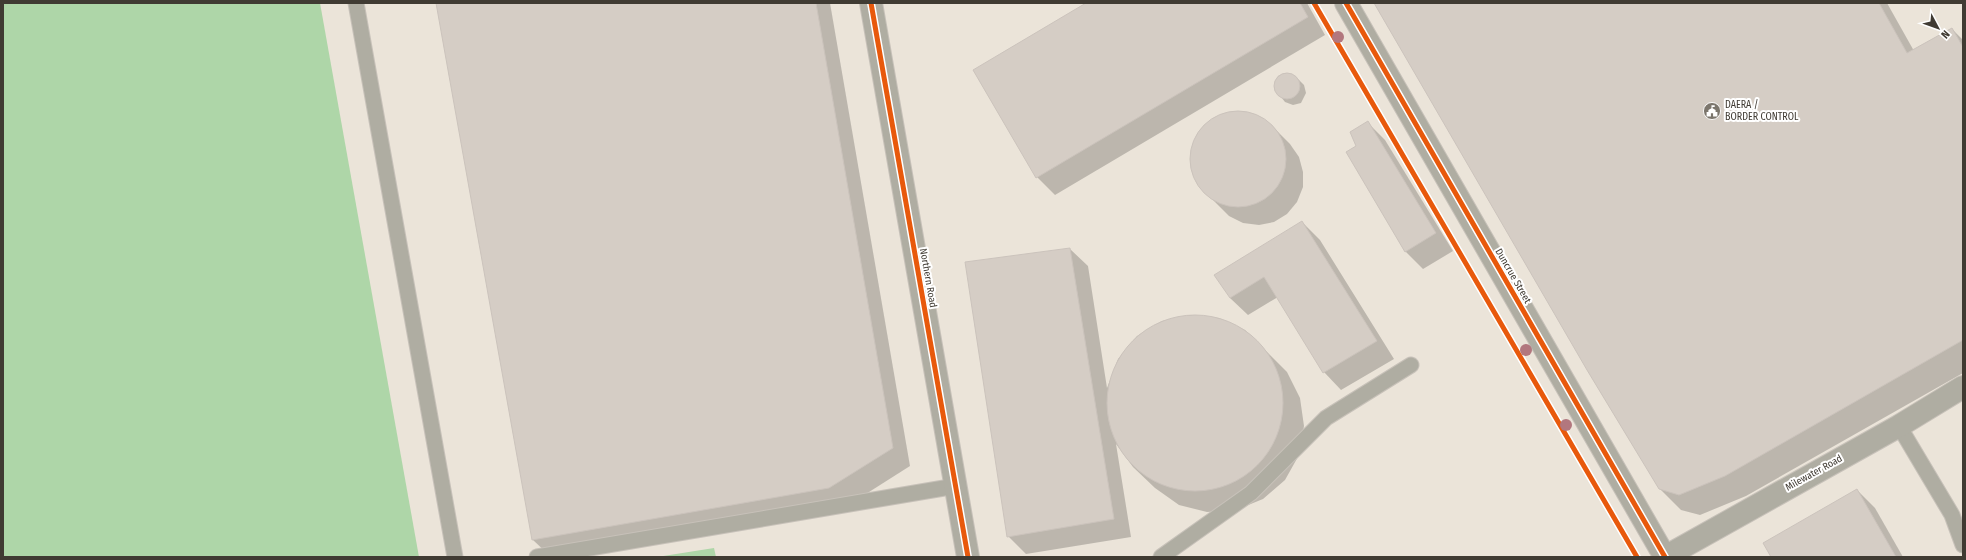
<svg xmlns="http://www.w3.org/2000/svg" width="1966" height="560" font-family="'Fira Sans Condensed',sans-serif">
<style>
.water{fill:#aed6a8}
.shadow{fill:#0003}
.building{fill:#d5cdc5;stroke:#cbc3bc}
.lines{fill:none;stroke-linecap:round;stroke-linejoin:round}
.service-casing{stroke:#c7c1b9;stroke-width:17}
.minor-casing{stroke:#c7c1b9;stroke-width:24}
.tertiary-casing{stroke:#c7c1b9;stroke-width:24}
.service{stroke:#afada2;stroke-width:15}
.minor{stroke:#afada2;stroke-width:22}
.tertiary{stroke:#afada2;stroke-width:22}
.cycleway-casing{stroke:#fff;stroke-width:8}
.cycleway{stroke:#e8590c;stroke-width:5}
.tree{fill:#b2777e}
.labels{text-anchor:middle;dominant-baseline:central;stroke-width:4;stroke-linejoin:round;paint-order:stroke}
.poi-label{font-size:10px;fill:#403b33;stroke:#fff;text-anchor:start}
.street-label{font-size:10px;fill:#403b33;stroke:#fff}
</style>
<rect width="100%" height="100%" fill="#ebe4d9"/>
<g class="water">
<path d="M 3,3 L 320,3 L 419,557 L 4,557 Z"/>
<path d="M 714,548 L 716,557 L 657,557 Z"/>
</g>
<g class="shadow">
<path d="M 437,3 L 830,3 L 910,466 L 847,506 L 551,557 L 533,540 Z"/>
<path d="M 1088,3 L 1307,3 L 1325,35 L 1055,195 L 1037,177 L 974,71 Z"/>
<path d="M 1375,3 L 1887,3 L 1914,51 L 1952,29 L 1963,40 L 1963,373 L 1746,496 L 1700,515 L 1681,510 L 1660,489 Z"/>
<path d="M 1285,73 L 1297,78 L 1304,85 L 1306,93 L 1301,103 L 1293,105 L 1285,102 L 1274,88 L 1278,76 Z"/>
<path d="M 1244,112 L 1259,117 L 1272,126 L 1290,144 L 1299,157 L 1303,172 L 1303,187 L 1297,202 L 1287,214 L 1274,222 L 1259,225 L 1243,223 L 1229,216 L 1200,187 L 1193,173 L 1191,158 L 1194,142 L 1202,129 L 1214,118 L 1229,113 Z"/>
<path d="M 1368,123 L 1385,140 L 1453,251 L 1423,269 L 1405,251 Z"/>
<path d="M 1302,222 L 1320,240 L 1394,359 L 1341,390 L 1324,372 L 1278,297 L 1248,315 L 1230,298 Z"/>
<path d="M 1070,249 L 1088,266 L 1107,388 L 1118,359 L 1137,336 L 1162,321 L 1190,315 L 1219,318 L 1245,330 L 1287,372 L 1300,398 L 1304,426 L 1299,455 L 1285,480 L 1263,499 L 1236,510 L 1207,512 L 1179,505 L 1155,488 L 1133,467 L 1116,444 L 1131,537 L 1026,554 L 1008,536 Z"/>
<path d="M 1857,490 L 1875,508 L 1903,557 L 1772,557 Z"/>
</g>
<g class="building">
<path d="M 436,3 L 816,3 L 893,448 L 829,488 L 532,540 Z"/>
<path d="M 1086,3 L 1300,3 L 1308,17 L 1036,178 L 973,70 Z"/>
<path d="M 1374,3 L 1879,3 L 1907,53 L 1952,28 L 1963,47 L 1963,340 L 1725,476 L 1679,495 L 1659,489 L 1587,370 Z"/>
<circle cx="1287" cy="86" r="13"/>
<circle cx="1238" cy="159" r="48"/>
<path d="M 1368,121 L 1436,233 L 1405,252 L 1346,152 L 1356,146 L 1350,132 Z"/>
<path d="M 1302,221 L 1377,341 L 1323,373 L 1264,277 L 1230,298 L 1214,275 Z"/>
<path d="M 1070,248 L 1114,519 L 1007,537 L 965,262 Z"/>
<circle cx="1195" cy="403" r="88"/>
<path d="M 1857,489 L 1896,557 L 1771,557 L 1763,543 Z"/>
</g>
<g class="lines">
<g class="service-casing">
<g id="service">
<path d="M 356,3 L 455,557"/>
<path d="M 1899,426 L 1952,515 L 1963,545"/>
<path d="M 537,557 L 956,486"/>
<path d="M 1161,557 L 1251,493 L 1326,418 L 1411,365"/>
</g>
</g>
<g class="minor-casing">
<g id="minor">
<path d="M 871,3 L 968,557"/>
<path d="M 1665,557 L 1899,426 L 1963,387"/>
</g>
</g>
<g class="tertiary-casing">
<path id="tertiary" d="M 1346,3 L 1665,557"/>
</g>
<use href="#service" class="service"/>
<use href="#minor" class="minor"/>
<use href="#tertiary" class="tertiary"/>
<g class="cycleway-casing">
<g id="cycleway">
<path d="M 871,3 L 968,557"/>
<path d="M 1314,3 L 1637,557"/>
<path d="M 1346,3 L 1665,557"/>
</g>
</g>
<use href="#cycleway" class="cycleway"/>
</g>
<g class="tree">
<circle cx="1338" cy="37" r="6"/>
<circle cx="1526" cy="350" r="6"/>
<circle cx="1566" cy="425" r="6"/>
</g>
<defs>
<g id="civic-disc" transform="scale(0.9)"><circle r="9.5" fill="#7c766d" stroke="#fff"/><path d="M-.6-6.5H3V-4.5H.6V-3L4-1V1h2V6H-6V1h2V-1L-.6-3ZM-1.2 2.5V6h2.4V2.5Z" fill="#fff"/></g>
</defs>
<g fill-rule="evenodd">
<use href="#civic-disc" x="1712" y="111"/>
</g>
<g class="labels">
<g class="poi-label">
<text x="1725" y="105">DAERA /<tspan x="1725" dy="12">BORDER CONTROL</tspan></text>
</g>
<g class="street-label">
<text transform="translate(1513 276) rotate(60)">Duncrue Street</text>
<text transform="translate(928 278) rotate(80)">Northern Road</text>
<text transform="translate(1814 473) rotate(-29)">Milewater Road</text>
</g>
</g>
<rect width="1966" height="560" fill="none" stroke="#403b33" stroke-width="8"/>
<g transform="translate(1938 28) rotate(131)" stroke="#ffffff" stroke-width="3" paint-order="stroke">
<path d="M0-3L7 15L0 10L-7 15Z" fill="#403b33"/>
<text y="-6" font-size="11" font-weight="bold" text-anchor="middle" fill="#403b33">N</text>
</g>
</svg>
